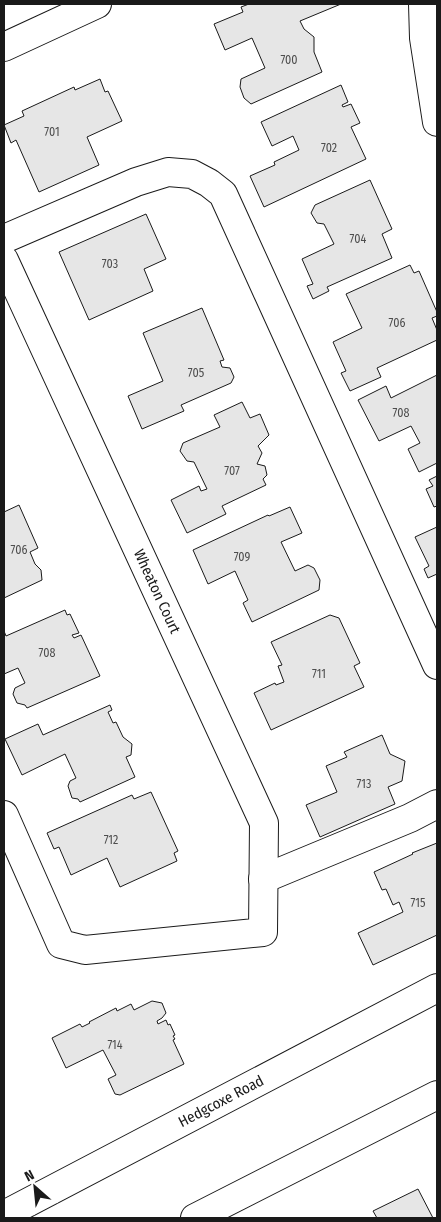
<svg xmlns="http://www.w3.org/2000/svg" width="441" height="1222" font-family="'Fira Sans Condensed',sans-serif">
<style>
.building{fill:#e6e6e6;stroke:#1a1a1a}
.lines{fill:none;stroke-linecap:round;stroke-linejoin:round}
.minor-casing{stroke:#1a1a1a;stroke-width:30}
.major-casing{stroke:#1a1a1a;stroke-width:30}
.minor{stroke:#fff;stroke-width:28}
.major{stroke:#fff;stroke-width:28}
.labels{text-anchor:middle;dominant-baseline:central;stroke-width:4;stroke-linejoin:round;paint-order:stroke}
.number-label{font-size:12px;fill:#4d4d4d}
.street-label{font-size:15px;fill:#1a1a1a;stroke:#fff}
</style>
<rect width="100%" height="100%" fill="#fff"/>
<g class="building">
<path d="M 249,4 L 341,4 L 300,21 L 304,29 L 314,37 L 314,52 L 322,72 L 251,104 L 244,98 L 240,87 L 241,79 L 265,68 L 252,38 L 225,50 L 214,24 L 243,12 L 241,7 Z"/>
<path d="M 100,79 L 105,92 L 108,91 L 122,121 L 87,137 L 99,165 L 39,192 L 16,140 L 11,143 L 4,125 L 24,116 L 22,111 L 74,87 L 75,90 Z"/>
<path d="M 341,85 L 348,102 L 342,105 L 343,107 L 351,104 L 360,123 L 351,127 L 366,159 L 264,207 L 250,176 L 275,165 L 274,162 L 299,150 L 293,136 L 272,146 L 261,122 Z"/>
<path d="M 370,180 L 392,229 L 382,234 L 392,258 L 327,287 L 329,291 L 313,299 L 307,286 L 313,284 L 302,259 L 334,244 L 324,224 L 317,223 L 311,213 L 315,205 Z"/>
<path d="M 146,214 L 166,259 L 144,269 L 153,291 L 89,320 L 59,252 Z"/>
<path d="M 410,265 L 414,273 L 419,271 L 437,312 L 437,316 L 432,318 L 437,330 L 437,340 L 377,368 L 381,377 L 350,391 L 341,373 L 346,371 L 333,342 L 362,328 L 346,294 Z"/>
<path d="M 202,308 L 224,360 L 220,361 L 222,367 L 230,368 L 234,377 L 231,383 L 181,405 L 184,411 L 142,429 L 128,396 L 163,381 L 143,333 Z"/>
<path d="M 437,375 L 437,463 L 419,472 L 408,449 L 420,443 L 411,426 L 379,441 L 358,400 L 386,386 L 391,398 Z"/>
<path d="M 242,402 L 250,418 L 260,414 L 269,435 L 258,446 L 262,453 L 257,464 L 265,466 L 267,475 L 263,479 L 266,485 L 222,506 L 226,514 L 187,533 L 171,500 L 199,486 L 201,491 L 207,489 L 194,462 L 187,461 L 180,451 L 183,443 L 220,427 L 214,415 Z"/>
<path d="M 437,476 L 437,506 L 434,507 L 426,489 L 433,486 L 429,480 Z"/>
<path d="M 19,505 L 38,548 L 30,552 L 35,564 L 41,570 L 42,580 L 4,598 L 4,512 Z"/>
<path d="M 290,507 L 302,533 L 281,542 L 295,571 L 308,565 L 314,568 L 320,580 L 319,590 L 252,622 L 243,603 L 248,600 L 235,571 L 208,584 L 193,550 L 268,515 L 269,516 Z"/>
<path d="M 437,527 L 437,574 L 428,578 L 424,569 L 429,566 L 415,537 Z"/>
<path d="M 65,610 L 67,615 L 70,614 L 79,633 L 72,635 L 74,638 L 81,635 L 100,676 L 27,708 L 25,705 L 17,703 L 13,694 L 15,688 L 25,683 L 18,668 L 4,674 L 4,631 L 6,636 Z"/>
<path d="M 330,615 L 339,618 L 360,663 L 354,666 L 364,687 L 271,730 L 254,693 L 275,683 L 276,685 L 284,682 L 278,666 L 282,665 L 271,642 Z"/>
<path d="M 110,705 L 112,710 L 108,712 L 113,723 L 116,722 L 123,737 L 132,744 L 131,755 L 126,757 L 135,777 L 80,802 L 78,799 L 72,798 L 68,786 L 70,781 L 76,778 L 65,754 L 22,775 L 5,739 L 38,724 L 43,735 Z"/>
<path d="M 382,735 L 390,754 L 405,761 L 402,781 L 388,787 L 395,804 L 320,837 L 306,805 L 337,792 L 326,766 L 347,757 L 344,752 Z"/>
<path d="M 151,792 L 178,851 L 174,853 L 177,861 L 120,887 L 107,858 L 71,875 L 59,847 L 54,849 L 47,833 L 132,795 L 134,799 Z"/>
<path d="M 437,843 L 437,935 L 373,965 L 358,933 L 403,912 L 399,902 L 393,905 L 386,889 L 382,890 L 374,872 L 413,854 L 412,853 Z"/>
<path d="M 152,1001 L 162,1003 L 166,1013 L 162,1018 L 157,1021 L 158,1024 L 166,1020 L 168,1025 L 170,1024 L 175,1035 L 173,1036 L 175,1039 L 173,1040 L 184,1064 L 120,1095 L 115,1094 L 108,1079 L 116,1075 L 103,1050 L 66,1068 L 52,1038 L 80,1024 L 82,1027 L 90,1023 L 89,1022 L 116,1008 L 117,1011 L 131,1004 L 134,1010 Z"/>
<path d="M 418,1189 L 433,1218 L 377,1218 L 373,1211 Z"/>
</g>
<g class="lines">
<g class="minor-casing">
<g id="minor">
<path d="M 423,4 L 424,38 L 437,122"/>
<path d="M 4,47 L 97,4"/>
<path d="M 4,239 L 136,182 L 168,172 L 192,174 L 209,183 L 223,194 L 437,665"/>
<path id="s1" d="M 4,260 L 264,823 L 263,932 L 85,950 L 61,944 L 4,815"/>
<path d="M 263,879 L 410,818 L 437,804"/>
</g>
</g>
<g class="major-casing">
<g id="major">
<path id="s2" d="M 4,1215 L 437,988"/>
<path d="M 195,1218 L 437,1095"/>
</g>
</g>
<use href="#minor" class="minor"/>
<use href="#major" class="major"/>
</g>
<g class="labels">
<g class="number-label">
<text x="289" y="60">700</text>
<text x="52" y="132">701</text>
<text x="329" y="148">702</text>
<text x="358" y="239">704</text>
<text x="110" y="264">703</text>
<text x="397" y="323">706</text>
<text x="196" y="373">705</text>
<text x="401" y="413">708</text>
<text x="232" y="471">707</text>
<text x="19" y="550">706</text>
<text x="242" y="557">709</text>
<text x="47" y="653">708</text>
<text x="319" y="674">711</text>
<text x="364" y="784">713</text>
<text x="111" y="840">712</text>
<text x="418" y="903">715</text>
<text x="115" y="1045">714</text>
</g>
<g class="street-label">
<text stroke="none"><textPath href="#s1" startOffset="365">Wheaton Court</textPath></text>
<text stroke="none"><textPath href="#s2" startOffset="245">Hedgcoxe Road</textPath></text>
</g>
</g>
<rect width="441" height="1222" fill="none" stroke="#1a1a1a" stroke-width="10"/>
<g transform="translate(35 1187) rotate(333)" stroke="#ffffff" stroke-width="4" paint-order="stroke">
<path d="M0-4L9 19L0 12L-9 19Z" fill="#1a1a1a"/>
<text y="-8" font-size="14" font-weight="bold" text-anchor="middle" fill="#1a1a1a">N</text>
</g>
</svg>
